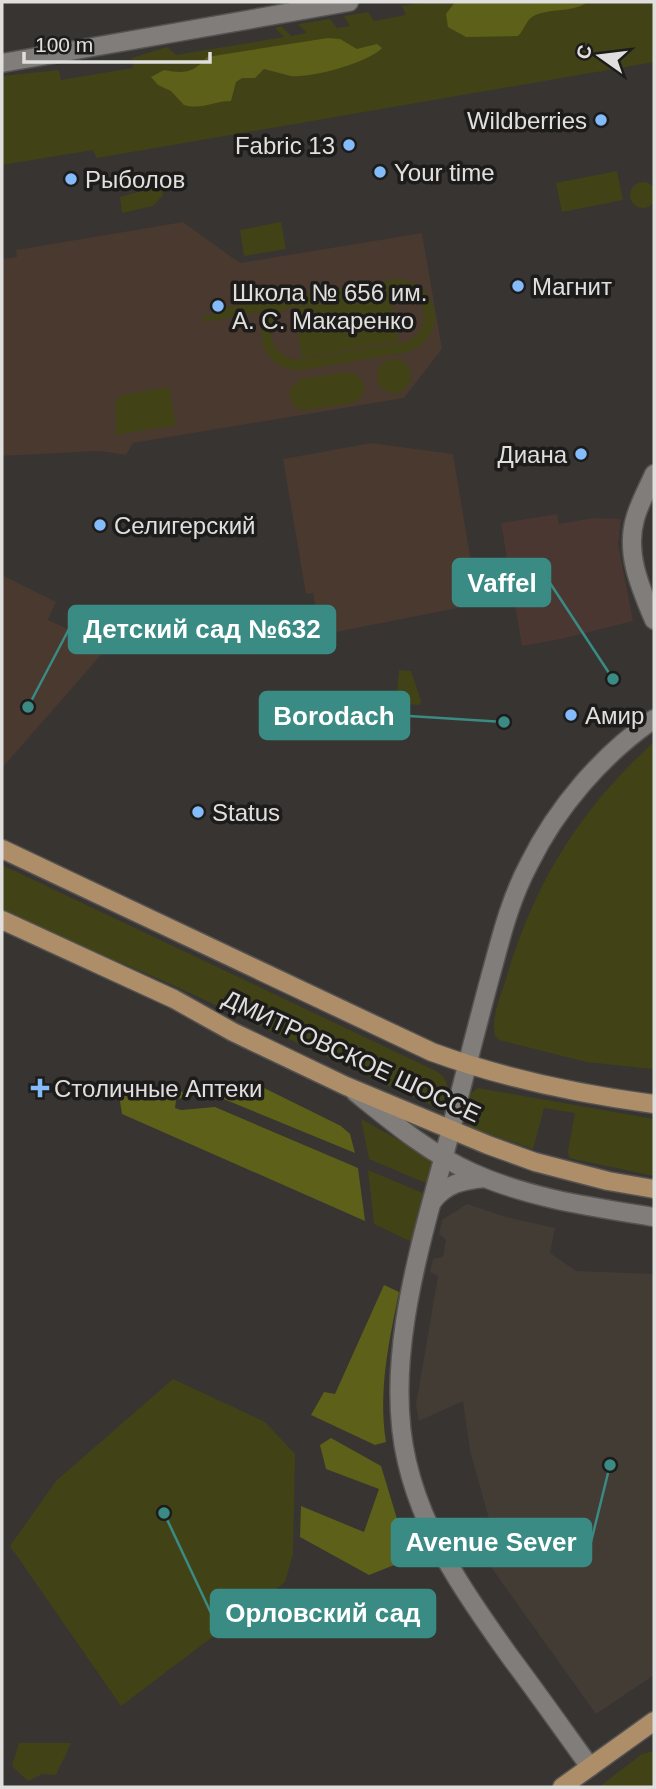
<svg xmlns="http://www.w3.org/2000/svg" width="656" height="1789" font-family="Helvetica,sans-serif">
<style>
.built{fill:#423c34}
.education{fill:#49392e}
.medical{fill:#4b3731}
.green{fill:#414317;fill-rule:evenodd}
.forest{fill:#5d6018}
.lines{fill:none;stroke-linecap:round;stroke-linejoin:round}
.minor-casing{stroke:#545351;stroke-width:21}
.major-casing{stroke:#545351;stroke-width:21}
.minor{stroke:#807d7a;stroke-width:18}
.major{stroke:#ae8d69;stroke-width:18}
.poi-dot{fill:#84bcfb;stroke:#1d1c1b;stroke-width:2.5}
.labels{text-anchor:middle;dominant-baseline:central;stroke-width:7;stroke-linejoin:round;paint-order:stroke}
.poi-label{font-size:24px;fill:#e0dfdd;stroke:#1d1c1b;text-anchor:start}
.street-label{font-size:24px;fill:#e0dfdd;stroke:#1d1c1b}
.leader{fill:none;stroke:#398b84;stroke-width:2.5}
.callout-dot{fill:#398b84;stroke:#1d1c1b;stroke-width:2.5}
.callout{fill:#398b84;stroke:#398b84;stroke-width:2.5}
.callout-label{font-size:26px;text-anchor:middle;font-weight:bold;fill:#fff}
</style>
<rect width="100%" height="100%" fill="#373432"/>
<path class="built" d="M 467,1204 L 506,1217 L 555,1228 L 550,1253 L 576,1271 L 654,1274 L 654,1675 L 596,1714 L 473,1542 L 493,1533 L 470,1451 L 463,1401 L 419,1421 L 416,1405 L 438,1276 L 430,1272 L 433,1259 L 443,1257 L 446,1240 L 439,1234 L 442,1220 Z"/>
<g class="education">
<path d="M 183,222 L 240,263 L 422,233 L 442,349 L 404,398 L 133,443 L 126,455 L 99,451 L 2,456 L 2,259 L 17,257 L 16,250 Z"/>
<path d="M 371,443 L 453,454 L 478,604 L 321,635 L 313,593 L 306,594 L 283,459 Z"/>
<path d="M 2,575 L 56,602 L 48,620 L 108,647 L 2,768 Z"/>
</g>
<path class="medical" d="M 557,514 L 559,524 L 593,518 L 621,519 L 618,544 L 633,621 L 561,639 L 522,646 L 501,523 Z"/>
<g class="green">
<path d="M 426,2 L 654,2 L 654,62 L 97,158 L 93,150 L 2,165 L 2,76 L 59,70 L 61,80 L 133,68 L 132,58 L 167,47 L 176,55 L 284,37 L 275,28 L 281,26 L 291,36 L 307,33 L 298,24 L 330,19 L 337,28 L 350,26 L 344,16 L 368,12 L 374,21 L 406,15 L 402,6 Z"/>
<path d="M 617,171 L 623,200 L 562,212 L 556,183 Z"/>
<circle cx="643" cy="195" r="13"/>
<path d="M 152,188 L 162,190 L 163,195 L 153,206 L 122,213 L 120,197 Z"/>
<path d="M 281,222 L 286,249 L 244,256 L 240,230 Z"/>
<path d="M 397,279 C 444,283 449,343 403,353 L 301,370 L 288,369 L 275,363 L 263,347 L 261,326 L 267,311 L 204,322 L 203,317 L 217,313 L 217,309 ZM 398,289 C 428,292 434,329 406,342 L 295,360 C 268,354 262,322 287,308 Z"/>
<path d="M 390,292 L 399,341 L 302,358 L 294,308 Z"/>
<circle cx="394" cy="376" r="17"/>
<path d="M 347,372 C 359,373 365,381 364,393 L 358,400 L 352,403 L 306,410 L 297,408 L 292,404 L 290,398 L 290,389 L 301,379 Z"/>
<path d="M 169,387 L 176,425 L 116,435 L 115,404 L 121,395 Z"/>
<path d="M 399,670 L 411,671 L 421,701 L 420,705 L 396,703 Z"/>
<path d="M 654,742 L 654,1069 L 586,1062 L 499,1040 L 495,1036 C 491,1017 500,998 506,979 C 534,883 580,809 654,742 Z"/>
<path d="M 2,865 L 436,1071 C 452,1081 450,1095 438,1107 L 426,1103 L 177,987 L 2,911 Z"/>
<path d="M 478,1088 L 654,1119 L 654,1176 L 569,1158 L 568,1151 L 575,1113 L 544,1108 L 533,1149 L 471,1128 L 465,1120 L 471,1093 Z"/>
<path d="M 361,1119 L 424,1154 L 432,1164 L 428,1184 L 369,1159 Z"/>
<path d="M 368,1170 L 425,1194 L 412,1242 L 374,1224 Z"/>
<path d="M 173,1379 L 265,1422 L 295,1454 L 293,1554 L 285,1582 L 121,1706 L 10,1546 L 56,1481 Z"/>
<path d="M 19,1743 L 71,1743 L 56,1775 L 42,1774 L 28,1781 L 12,1766 Z"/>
<path d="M 654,1751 L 654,1787 L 599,1787 L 642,1754 Z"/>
</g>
<g class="forest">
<path d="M 455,2 L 588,2 C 570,14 548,7 532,17 C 526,21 524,30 518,36 L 466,37 L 448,27 L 446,14 Z"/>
<path d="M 328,38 L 340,39 L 357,49 L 377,44 L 382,48 C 368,63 312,78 291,76 C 282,74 273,71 264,69 L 255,78 L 242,78 L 236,82 L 231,101 C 214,101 202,110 184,105 L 171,91 L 158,85 L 151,77 L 164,70 C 183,74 194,73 207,57 Z"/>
<path d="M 144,1082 L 148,1092 L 165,1095 L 165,1085 L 181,1091 L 186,1096 L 176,1100 L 175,1108 L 181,1110 L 215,1107 L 358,1168 L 365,1221 L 122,1114 L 120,1101 L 136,1083 Z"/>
<path d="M 254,1083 L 341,1126 L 350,1134 L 355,1153 L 204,1091 L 203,1084 Z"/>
<path d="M 384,1285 L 399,1292 C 389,1342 378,1390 386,1442 L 375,1445 L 311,1415 L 324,1392 L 335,1394 Z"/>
<path d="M 331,1438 L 381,1466 L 398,1522 L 417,1556 L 369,1575 L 300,1537 L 301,1506 L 364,1532 L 379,1489 L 326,1469 L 320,1445 Z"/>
</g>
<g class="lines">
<g class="minor-casing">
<g id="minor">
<path d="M 2,63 L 349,2"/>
<path d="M 654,474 C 648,488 639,504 635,519 C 625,554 641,589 654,620"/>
<path d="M 355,1092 C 391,1121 429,1153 471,1172 C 527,1198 593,1207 654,1217"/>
<path d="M 432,1202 C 445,1184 463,1180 484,1178"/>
<path d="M 590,1767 C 564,1731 538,1694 511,1658 C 468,1598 424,1536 407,1462 C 380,1349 431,1215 457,1105 C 469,1058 481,1010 494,963 C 503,929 512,896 529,864 C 557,807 602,755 654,719"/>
</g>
</g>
<g class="major-casing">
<g id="major">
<path d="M 2,849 L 432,1052 C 503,1078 579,1094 654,1104"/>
<path d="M 2,920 L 174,999 L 233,1032 L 346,1086 L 488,1145 L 535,1162 L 608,1181 L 654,1189"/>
<path d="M 562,1787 L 654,1721"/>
</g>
</g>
<use href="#minor" class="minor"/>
<use href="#major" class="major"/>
</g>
<g class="poi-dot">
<circle cx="601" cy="120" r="7"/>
<circle cx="349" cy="145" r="7"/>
<circle cx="380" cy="172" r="7"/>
<circle cx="71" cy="179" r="7"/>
<circle cx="518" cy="286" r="7"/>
<circle cx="218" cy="306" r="7"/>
<circle cx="581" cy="454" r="7"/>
<circle cx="100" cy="525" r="7"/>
<circle cx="571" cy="715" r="7"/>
<circle cx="198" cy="812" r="7"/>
<path d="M36.5 1077.5h7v7h7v7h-7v7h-7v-7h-7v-7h7z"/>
</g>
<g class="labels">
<g class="poi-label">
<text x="587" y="120" text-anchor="end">Wildberries</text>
<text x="335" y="145" text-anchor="end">Fabric 13</text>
<text x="394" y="172">Your time</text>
<text x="85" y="179">Рыболов</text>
<text x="532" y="286">Магнит</text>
<text x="232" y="292">Школа № 656 им.<tspan x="232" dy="28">А. С. Макаренко</tspan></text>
<text x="567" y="454" text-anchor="end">Диана</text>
<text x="114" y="525">Селигерский</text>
<text x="585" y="715">Амир</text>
<text x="212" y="812">Status</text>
<text x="54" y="1088">Столичные Аптеки</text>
</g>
<g class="street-label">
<text transform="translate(352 1056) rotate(25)">ДМИТРОВСКОЕ ШОССЕ</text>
</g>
</g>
<path class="leader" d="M613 679L550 583M28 707L69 629M504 722L409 716M610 1465L591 1542M164 1513L211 1613"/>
<g class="callout-dot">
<circle cx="613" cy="679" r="7"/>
<circle cx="28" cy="707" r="7"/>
<circle cx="504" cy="722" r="7"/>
<circle cx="610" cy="1465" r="7"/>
<circle cx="164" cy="1513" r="7"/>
</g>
<g class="callout">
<rect x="453" y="559" width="97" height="47" rx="7"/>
<rect x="69" y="606" width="266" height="47" rx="7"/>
<rect x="260" y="692" width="149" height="47" rx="7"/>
<rect x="392" y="1519" width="199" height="47" rx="7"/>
<rect x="211" y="1590" width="224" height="47" rx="7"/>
</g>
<g class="callout-label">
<text x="502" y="592">Vaffel</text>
<text x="202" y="638">Детский сад №632</text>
<text x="334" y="725">Borodach</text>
<text x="491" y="1551">Avenue Sever</text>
<text x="323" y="1622">Орловский сад</text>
</g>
<rect width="656" height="1789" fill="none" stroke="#e0dfdd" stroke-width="7"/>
<g transform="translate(600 56) rotate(284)" stroke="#1d1c1b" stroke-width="5" paint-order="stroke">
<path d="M0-5L12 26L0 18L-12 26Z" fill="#e0dfdd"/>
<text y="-10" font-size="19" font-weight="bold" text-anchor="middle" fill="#e0dfdd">С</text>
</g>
<path d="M24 52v10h186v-10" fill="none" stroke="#e0dfdd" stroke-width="3.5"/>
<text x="35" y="52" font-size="21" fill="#e0dfdd" stroke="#1d1c1b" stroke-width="5" paint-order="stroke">100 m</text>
</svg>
